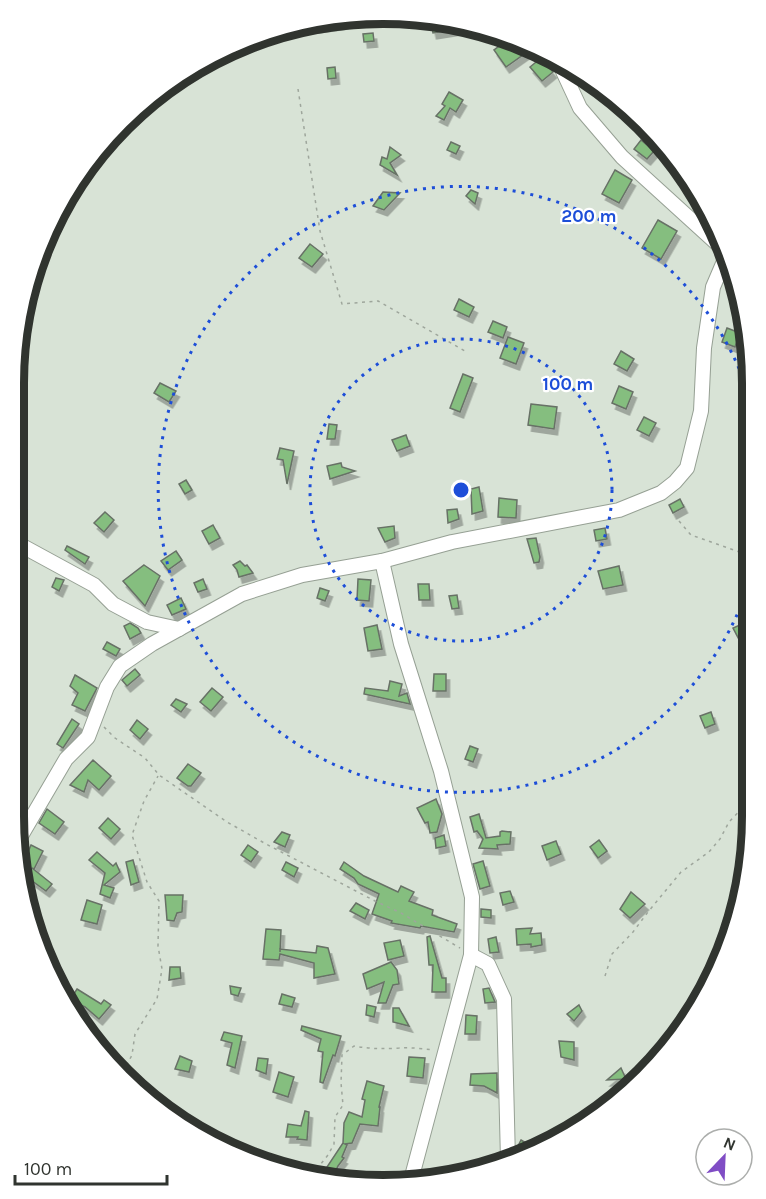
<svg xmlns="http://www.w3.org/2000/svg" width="766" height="1199" font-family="Karla,sans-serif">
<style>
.building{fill:#85be7f;stroke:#677166;stroke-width:1.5;filter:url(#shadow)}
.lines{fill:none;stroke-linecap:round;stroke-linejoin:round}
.minor-casing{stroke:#96a094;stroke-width:16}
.path{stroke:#9ea69c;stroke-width:1.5;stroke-dasharray:3 4.5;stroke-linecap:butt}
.minor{stroke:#fff;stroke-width:14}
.ring{fill:none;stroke:#1d4ed8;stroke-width:3;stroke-dasharray:3 6}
.rim{fill:none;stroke:#30342f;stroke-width:8}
.centre{fill:#1d4ed8;stroke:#fff;stroke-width:3}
.ring-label{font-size:18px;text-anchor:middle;font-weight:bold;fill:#1d4ed8;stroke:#fff;stroke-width:4.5;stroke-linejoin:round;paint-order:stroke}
</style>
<defs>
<filter id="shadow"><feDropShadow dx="3.5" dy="6" stdDeviation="0" flood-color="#0004"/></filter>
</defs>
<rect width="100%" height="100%" fill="#d8e3d6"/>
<g class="building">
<path d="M 431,24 L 457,27 L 457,29 L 433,33 Z"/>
<path d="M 373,33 L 374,41 L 364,42 L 363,34 Z"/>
<path d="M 510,38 L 521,45 L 527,52 L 506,67 L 494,50 Z"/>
<path d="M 541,58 L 553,72 L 542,81 L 530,67 Z"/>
<path d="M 335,67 L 336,78 L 328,79 L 327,68 Z"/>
<path d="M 449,92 L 463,100 L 456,112 L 450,108 L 444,120 L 436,116 L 445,106 L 442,104 Z"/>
<path d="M 641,140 L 654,151 L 647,159 L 634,149 Z"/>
<path d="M 451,142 L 460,146 L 456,154 L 447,150 Z"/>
<path d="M 390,147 L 401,155 L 390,163 L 397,175 L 380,165 L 382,157 L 387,159 Z"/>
<path d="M 615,170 L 632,180 L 619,203 L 602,194 Z"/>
<path d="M 471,190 L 478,193 L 475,204 L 466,196 Z"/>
<path d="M 383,192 L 400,193 L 384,210 L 373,206 Z"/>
<path d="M 658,220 L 677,231 L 661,259 L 642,248 Z"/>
<path d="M 310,244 L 323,254 L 312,267 L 299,258 Z"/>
<path d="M 459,299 L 474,307 L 469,317 L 454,310 Z"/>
<path d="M 493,321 L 507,327 L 503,338 L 488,332 Z"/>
<path d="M 727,328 L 740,333 L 735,347 L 722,342 Z"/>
<path d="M 508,337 L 524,343 L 516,364 L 500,358 Z"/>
<path d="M 621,351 L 634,359 L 627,371 L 614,364 Z"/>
<path d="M 463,374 L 473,378 L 460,412 L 450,408 Z"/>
<path d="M 160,383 L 176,391 L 169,402 L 154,393 Z"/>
<path d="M 619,386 L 633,392 L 626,409 L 612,403 Z"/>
<path d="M 531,404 L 557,407 L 554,429 L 528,425 Z"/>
<path d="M 644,417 L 656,423 L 649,436 L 637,430 Z"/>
<path d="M 329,424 L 337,425 L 335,439 L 327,439 Z"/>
<path d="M 406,435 L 410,446 L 397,451 L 392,440 Z"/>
<path d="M 280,448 L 294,451 L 287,484 L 283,460 L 277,459 Z"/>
<path d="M 341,463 L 342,467 L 355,471 L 330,479 L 327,466 Z"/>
<path d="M 186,480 L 192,490 L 185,494 L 179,484 Z"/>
<path d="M 479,487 L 483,511 L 472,514 L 471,489 Z"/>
<path d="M 499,498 L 517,500 L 516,518 L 498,517 Z"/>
<path d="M 680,499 L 684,507 L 673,513 L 669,505 Z"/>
<path d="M 457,509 L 459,519 L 448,523 L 447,510 Z"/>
<path d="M 105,512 L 114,520 L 104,532 L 94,523 Z"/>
<path d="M 213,525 L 220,538 L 209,544 L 202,531 Z"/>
<path d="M 394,526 L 395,538 L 385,542 L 378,528 Z"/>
<path d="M 605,528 L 607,539 L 596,541 L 594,530 Z"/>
<path d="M 536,538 L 540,557 L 539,562 L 534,563 L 527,539 Z"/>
<path d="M 67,546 L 89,557 L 85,564 L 65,550 Z"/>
<path d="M 176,551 L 182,560 L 168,570 L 161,561 Z"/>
<path d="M 240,561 L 245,566 L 247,565 L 253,573 L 239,577 L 237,570 L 233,565 Z"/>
<path d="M 144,565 L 160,576 L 145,606 L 123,581 Z"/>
<path d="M 619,566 L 623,585 L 603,589 L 598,571 Z"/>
<path d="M 56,578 L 64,580 L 59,591 L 52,587 Z"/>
<path d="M 203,579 L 207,589 L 198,592 L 194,583 Z"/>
<path d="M 358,579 L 371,580 L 369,601 L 357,600 Z"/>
<path d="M 418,584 L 429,584 L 430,600 L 419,600 Z"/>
<path d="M 320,588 L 329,591 L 325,601 L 317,598 Z"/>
<path d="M 457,595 L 459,608 L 452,609 L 449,596 Z"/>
<path d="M 181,598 L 186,609 L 172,615 L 167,605 Z"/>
<path d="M 751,620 L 750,636 L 741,643 L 733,628 Z"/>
<path d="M 130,623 L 138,628 L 141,633 L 130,639 L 124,626 Z"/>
<path d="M 377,625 L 382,649 L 368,651 L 364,628 Z"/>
<path d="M 107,642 L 120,649 L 116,656 L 103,649 Z"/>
<path d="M 135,669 L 140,675 L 127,686 L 122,680 Z"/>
<path d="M 434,674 L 446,674 L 446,691 L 433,691 Z"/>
<path d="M 75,675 L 97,688 L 85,711 L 72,705 L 78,693 L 70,686 Z"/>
<path d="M 390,681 L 402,684 L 399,696 L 407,693 L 410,704 L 364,694 L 365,688 L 388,691 Z"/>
<path d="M 212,688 L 223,697 L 211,711 L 200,702 Z"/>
<path d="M 176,699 L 187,704 L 181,712 L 171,705 Z"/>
<path d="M 711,712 L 715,724 L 705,728 L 700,716 Z"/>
<path d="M 72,719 L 79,724 L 63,748 L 57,744 Z"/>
<path d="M 137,720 L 148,729 L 140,739 L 130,730 Z"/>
<path d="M 470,746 L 478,749 L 473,762 L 465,759 Z"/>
<path d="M 93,760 L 111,776 L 99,790 L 88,780 L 84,792 L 70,785 Z"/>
<path d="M 188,764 L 201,773 L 191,786 L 188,786 L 177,778 Z"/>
<path d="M 436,799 L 442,814 L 437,832 L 430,833 L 428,822 L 425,823 L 417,808 Z"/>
<path d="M 47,809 L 64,822 L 55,834 L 39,823 Z"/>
<path d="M 479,814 L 486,838 L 500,836 L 500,832 L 502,831 L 511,832 L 510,844 L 497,845 L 498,849 L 479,848 L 483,839 L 477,831 L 474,832 L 470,817 Z"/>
<path d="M 108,818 L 120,829 L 111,839 L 99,828 Z"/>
<path d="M 282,832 L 290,835 L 285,847 L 274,842 Z"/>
<path d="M 444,835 L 446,846 L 436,848 L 435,838 Z"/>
<path d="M 599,840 L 607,851 L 598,858 L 590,847 Z"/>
<path d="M 556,841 L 561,854 L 547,860 L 542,846 Z"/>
<path d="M 31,845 L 43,851 L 34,869 L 32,868 L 52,884 L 46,891 L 24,875 L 28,866 L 23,864 Z"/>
<path d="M 248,845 L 258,852 L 251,862 L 241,855 Z"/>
<path d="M 97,852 L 113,866 L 116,863 L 120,872 L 104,885 L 114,888 L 110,898 L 100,894 L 105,873 L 89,860 Z"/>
<path d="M 133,860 L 139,882 L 131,885 L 126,862 Z"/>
<path d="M 483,861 L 490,886 L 480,889 L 473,864 Z"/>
<path d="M 286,862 L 298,868 L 294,877 L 282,870 Z"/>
<path d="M 344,862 L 364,876 L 398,892 L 401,886 L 414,892 L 409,901 L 433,910 L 432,915 L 457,924 L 454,932 L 421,926 L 420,928 L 391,923 L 392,921 L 372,914 L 379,894 L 358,884 L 354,878 L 340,869 Z"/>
<path d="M 510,891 L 514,902 L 503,905 L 500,893 Z"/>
<path d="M 631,892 L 645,904 L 630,918 L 620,909 Z"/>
<path d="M 165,895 L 183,895 L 182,912 L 177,913 L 174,921 L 167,920 Z"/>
<path d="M 87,900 L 102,905 L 97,924 L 81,920 Z"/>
<path d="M 356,903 L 369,910 L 365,919 L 350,911 Z"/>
<path d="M 481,909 L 491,910 L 491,918 L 481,917 Z"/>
<path d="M 32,926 L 44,937 L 38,944 L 33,934 Z"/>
<path d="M 532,928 L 530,934 L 541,933 L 542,945 L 531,947 L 531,944 L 517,945 L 516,929 Z"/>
<path d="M 266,929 L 281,930 L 280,952 L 280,949 L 316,953 L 317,946 L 328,948 L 335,974 L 314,978 L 314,963 L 280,954 L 279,960 L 263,959 Z"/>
<path d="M 430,936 L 442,978 L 446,978 L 446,992 L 432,992 L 433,965 L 429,965 L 427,937 Z"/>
<path d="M 496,937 L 499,952 L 490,953 L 488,939 Z"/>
<path d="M 400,940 L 404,956 L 388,960 L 384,943 Z"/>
<path d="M 391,962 L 397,970 L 399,984 L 393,985 L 386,1003 L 378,1003 L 384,982 L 367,989 L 363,974 Z"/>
<path d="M 170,967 L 180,967 L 181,978 L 169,980 Z"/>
<path d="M 230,986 L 241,988 L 238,996 L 231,994 Z"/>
<path d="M 489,988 L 495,1002 L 485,1003 L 483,989 Z"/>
<path d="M 77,989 L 101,1004 L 104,1000 L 111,1005 L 99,1019 L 85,1007 L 70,1000 Z"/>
<path d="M 282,994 L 295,998 L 292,1007 L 279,1004 Z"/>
<path d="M 367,1005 L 376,1007 L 374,1017 L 366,1015 Z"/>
<path d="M 579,1005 L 582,1011 L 574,1021 L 567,1014 Z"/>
<path d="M 393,1008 L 399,1008 L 409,1026 L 393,1022 Z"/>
<path d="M 466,1015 L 477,1016 L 476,1034 L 465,1034 Z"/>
<path d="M 302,1026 L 341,1036 L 335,1056 L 333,1055 L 323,1083 L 320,1082 L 323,1052 L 318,1051 L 321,1039 L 301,1030 Z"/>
<path d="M 224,1032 L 242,1036 L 235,1068 L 227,1065 L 232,1043 L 221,1040 Z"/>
<path d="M 559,1041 L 574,1042 L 574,1060 L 561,1057 Z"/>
<path d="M 180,1056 L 192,1061 L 189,1072 L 175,1069 Z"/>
<path d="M 409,1057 L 425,1058 L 423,1078 L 407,1076 Z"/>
<path d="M 258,1058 L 268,1059 L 266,1074 L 256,1070 Z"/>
<path d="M 621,1068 L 626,1079 L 607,1080 Z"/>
<path d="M 279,1072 L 294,1077 L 288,1097 L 273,1092 Z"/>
<path d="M 497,1073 L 497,1093 L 484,1086 L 470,1085 L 471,1074 Z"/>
<path d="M 367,1081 L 384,1086 L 379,1107 L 380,1107 L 378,1126 L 360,1124 L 352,1143 L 345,1144 L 347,1145 L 342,1157 L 344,1158 L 338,1166 L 332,1179 L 321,1176 L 343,1143 L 344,1123 L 349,1112 L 362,1117 L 365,1100 L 362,1099 Z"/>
<path d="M 305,1111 L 309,1112 L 307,1140 L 297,1139 L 298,1137 L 286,1137 L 288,1124 L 301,1126 Z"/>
<path d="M 521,1140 L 534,1148 L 517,1156 L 517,1148 Z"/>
</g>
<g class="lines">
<g class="minor-casing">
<g id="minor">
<path d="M 316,26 L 382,17"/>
<path d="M 561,67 L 580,108 L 622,157 L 722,248"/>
<path d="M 15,542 L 94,585 L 113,604 L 147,622 L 179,629"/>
<path d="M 18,841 L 66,759 L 88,737 L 107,687 L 120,666 L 152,644 L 242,594 L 302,575 L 382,561"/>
<path d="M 471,955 L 488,964 L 504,999 L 508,1160"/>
<path d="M 411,1180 L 471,955 L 472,897 L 441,771 L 401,644 L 382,561 L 452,542 L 619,510 L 661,493 L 675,482 L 687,468 L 701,411 L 704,348 L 713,287 L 725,259"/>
</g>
</g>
<g class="path">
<path d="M 298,89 L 320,231 L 342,304 L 378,301 L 465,351"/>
<path d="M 679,521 L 691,535 L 751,556"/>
<path d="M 104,727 L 115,738 L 145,758 L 159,775 L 227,822 L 266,844 L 375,901 L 401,913 L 460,948"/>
<path d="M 605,976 L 612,954 L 633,932 L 648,912 L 681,872 L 709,852 L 720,839 L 729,822 L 750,800"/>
<path d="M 123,1072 L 132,1055 L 135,1034 L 157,999 L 162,969 L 158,946 L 159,901 L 147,882 L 132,835 L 144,801 L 158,776"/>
<path d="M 312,1175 L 328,1155 L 334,1144 L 335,1117 L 343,1105 L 341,1083 L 342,1055 L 354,1046 C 370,1049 383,1049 399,1048 C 410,1047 423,1049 434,1050"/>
</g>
<use href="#minor" class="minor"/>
</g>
<g class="ring">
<circle cx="461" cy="490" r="151"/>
<path d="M750 581A303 303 0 1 1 751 401"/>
</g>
<path d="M0 0H766V1199H0ZM383 24H383A359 359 0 0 1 742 383V816A359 359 0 0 1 383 1175H383A359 359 0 0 1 24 816V383A359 359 0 0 1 383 24Z" fill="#fff" fill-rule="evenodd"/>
<path class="rim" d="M383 24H383A359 359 0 0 1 742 383V816A359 359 0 0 1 383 1175H383A359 359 0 0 1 24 816V383A359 359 0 0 1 383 24Z"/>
<circle cx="461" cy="490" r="9" class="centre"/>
<g class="ring-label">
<text x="589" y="222">200 m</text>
<text x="568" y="390">100 m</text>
</g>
<g transform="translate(724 1157) rotate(23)"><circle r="28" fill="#ffffff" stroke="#acaeac" stroke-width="1.5"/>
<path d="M0-4.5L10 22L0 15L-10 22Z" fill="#804dc5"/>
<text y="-9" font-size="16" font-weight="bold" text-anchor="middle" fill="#30342f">N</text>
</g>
<path d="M15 1175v9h152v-9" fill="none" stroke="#30342f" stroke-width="3"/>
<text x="24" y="1175" font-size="18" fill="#30342f" stroke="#ffffff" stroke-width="4.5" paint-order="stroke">100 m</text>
</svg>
